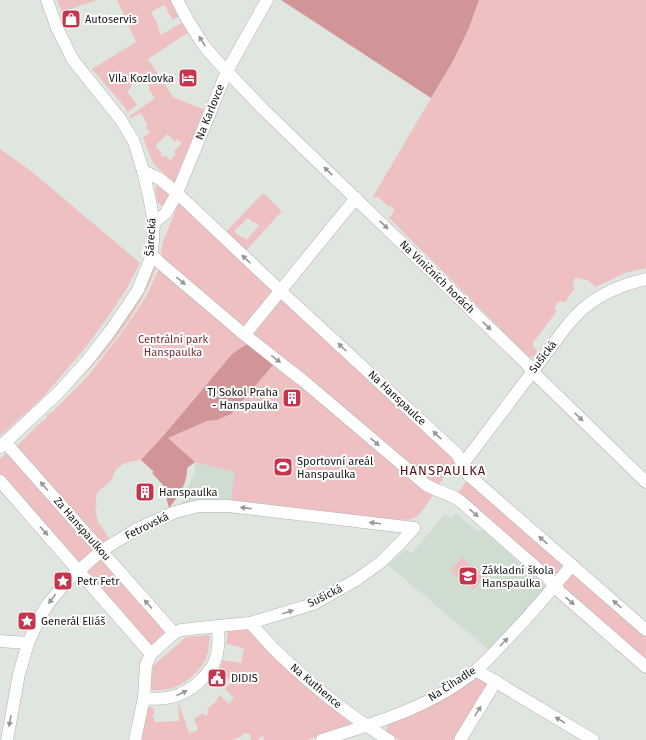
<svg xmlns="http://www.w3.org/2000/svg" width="646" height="740" font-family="'Fira Sans',sans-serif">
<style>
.built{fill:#cfddd0}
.green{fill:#efc0c1;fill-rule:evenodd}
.forest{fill:#d19597}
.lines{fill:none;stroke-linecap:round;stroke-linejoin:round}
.minor-casing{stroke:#adb4ae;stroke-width:13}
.minor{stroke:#fff;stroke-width:12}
.oneway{fill:#969796}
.labels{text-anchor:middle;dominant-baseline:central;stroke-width:4;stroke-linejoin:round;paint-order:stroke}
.poi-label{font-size:11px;fill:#161816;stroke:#fff;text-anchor:start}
.street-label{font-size:11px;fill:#161816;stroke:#fff}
.park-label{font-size:11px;fill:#762d35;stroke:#fff}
.quarter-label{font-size:13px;letter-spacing:1px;fill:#550f1b;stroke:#fff}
</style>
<rect width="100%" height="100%" fill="#dfe6df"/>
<g class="built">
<path d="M 195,462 L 236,472 L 231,500 L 220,499 L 207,500 L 181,504 L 195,472 Z"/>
<path d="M 456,513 L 478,532 L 480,530 L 484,531 L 547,587 L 490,651 L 388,565 L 405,550 L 407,550 L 411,554 L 445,514 L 451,519 Z"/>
</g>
<g class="green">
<path d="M 57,0 L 97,0 L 62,12 Z"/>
<path d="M 117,0 L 171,0 L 179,16 L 173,20 L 164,5 L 151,12 L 159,27 L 158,28 L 161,35 L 183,22 L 189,32 L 148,59 L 173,97 L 205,110 L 174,183 L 153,163 L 143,137 L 150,133 L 146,127 L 148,126 L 141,113 L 131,118 L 130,116 L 155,98 L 149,90 L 149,86 L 147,84 L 145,84 L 142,80 L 136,84 L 133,84 L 131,85 L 131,88 L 127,91 L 137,105 L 128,112 L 122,104 L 92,69 L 136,42 ZM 167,134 L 175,142 L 177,139 L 182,143 L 174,151 L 176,154 L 170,160 L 165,156 L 163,157 L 160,154 L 162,153 L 155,146 Z"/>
<path d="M 479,0 L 646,0 L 646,268 L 625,273 L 596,287 L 587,280 L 584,280 L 580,278 L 575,278 L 573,282 L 573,286 L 575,288 L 565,302 C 559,300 555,303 555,309 L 557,311 L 532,344 C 536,349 540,352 533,357 L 528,356 L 389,218 L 393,213 L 393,212 L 394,210 L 393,207 L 391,206 L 389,207 L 378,197 L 372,198 L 453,61 L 469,28 Z"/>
<path d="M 0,149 L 31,171 L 140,263 L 127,288 L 108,317 L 85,348 L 44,396 L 0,436 Z"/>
<path d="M 158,183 L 171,193 L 164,206 L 161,205 L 158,203 L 155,189 Z"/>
<path d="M 263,193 L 282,211 L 245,252 L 225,233 ZM 248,218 L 254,223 L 255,222 L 259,226 L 246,240 L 242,236 L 241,237 L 234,231 Z"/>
<path d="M 178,204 L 180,205 L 183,204 L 274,290 L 245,328 L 164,261 L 161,253 L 163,242 Z"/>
<path d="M 155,266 L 156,268 C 140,310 110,349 78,381 C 68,392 57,401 47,411 L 45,411 L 95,360 L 133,308 L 146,286 Z"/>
<path d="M 159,269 L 248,343 L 232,354 L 164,435 L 141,460 C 131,461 122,462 115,471 C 113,474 113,478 111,480 C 103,491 93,488 97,506 L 95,507 L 98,522 L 109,538 L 102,543 L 87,524 L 86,525 L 102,545 L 16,447 L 42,421 L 44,421 L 47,417 L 47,415 L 50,413 L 52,412 L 88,376 L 123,331 L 146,297 Z"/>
<path d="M 283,298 L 458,459 L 437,487 L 252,336 Z"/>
<path d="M 274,364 L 313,397 L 434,494 C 427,502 422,516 411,519 C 407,520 404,519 400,520 L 231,500 L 235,472 L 195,462 L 168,438 L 207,421 L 217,420 L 231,414 Z"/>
<path d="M 9,451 L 95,549 L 77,565 L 0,477 L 0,459 Z"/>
<path d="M 468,478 L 567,564 L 556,579 L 457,495 Z"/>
<path d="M 462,557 L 484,576 L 473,590 L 450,571 Z"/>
<path d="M 102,559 L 168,633 L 152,649 L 86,572 Z"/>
<path d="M 572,572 L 646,634 L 646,661 L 561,586 Z"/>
<path d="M 247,628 L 351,721 L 351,725 L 307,740 L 264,740 L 263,736 L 259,738 L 259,740 L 251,740 L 250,734 L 246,733 L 243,734 L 242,736 L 231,740 L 140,740 L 147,707 L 154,708 L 154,715 L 152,715 L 152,717 L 154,717 L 155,722 L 179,721 L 179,714 L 178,705 L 179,704 L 189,733 L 198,730 L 194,719 L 203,713 L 205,716 L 209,714 L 207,709 L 214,703 L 217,701 L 216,700 L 220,695 L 229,704 L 234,698 L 225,689 L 232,681 L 225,676 L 224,677 L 218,672 L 223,660 L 241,663 L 244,648 L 226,644 L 228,630 Z"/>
<path d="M 209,635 L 210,636 C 209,643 209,651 206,658 C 197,678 173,693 152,690 L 151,688 L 153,666 L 154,665 L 186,637 Z"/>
<path d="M 477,677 L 489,684 L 455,740 L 399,740 L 386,732 L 388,724 L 463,687 Z"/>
</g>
<g class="forest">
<path d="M 281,0 L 479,0 L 469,28 L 453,61 L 431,98 Z"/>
<path d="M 248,343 L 274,364 L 231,414 L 217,420 L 207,421 L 168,438 L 195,462 L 187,468 C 188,483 178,497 169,508 L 163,485 L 152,473 L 154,472 L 141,460 L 164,435 L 232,354 Z"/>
</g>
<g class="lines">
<g class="minor-casing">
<g id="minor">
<path d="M 177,0 L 187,19 L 204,46 L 218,62 L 263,109 L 527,364 L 532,371 L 646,482"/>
<path d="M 143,171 L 160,179 L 177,193 L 285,295 L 457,454 L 469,476 L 472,478 L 646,630"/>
<path d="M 154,223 L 166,213 L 177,193 L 227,71 L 267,0"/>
<path d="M 152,255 L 160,263 L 240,331 L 306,383 L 425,484 C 435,491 448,493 459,500 L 548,578 L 560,592 L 646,667"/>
<path d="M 245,334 L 356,198"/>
<path d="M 5,442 L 174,633"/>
<path d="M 0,447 L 58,393 L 87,361 L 111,330 L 138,290 L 152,255 L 154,223 L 149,196 L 143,171 L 134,142 L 121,120 L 73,60 L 57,28 L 47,0"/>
<path d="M 463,464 L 569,323 C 574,318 579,312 585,307 C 602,293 624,284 646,279"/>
<path d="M 0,481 L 151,654"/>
<path d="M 250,623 C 259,632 267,642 275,650 C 310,684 348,715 389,740"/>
<path d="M 0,641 L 28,643"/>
<path d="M 476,670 L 593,740"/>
<path d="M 144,698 C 166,701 185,696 201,680 C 205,675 210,671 213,665 C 219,654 219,638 218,626"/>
<path d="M 7,740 L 19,674 L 28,643 L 40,617 L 48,604 L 67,581 L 101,551 L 137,529 L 175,512 L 199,506 L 228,506 L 414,528"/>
<path d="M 135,740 L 144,698 L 146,665 L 151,654 L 174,633 L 181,630 L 218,626 L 250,623 L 313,604 L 356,580 L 381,562 L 405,538 L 414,528"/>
<path d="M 322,740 C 375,723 432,707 476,670 C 486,662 495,652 504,642 C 528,618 550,591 572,565"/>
<path d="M 460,740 L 496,681"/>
</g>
</g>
<use href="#minor" class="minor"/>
</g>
<defs><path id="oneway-solid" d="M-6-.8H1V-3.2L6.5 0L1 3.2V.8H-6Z"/></defs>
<g class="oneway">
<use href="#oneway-solid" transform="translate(202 41) rotate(-123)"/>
<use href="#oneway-solid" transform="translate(328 171) rotate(-136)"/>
<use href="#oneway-solid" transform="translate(384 225) rotate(44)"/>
<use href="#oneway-solid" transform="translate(246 259) rotate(-137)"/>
<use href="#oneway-solid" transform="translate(181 281) rotate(40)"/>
<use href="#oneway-solid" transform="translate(487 326) rotate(44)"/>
<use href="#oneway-solid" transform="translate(342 347) rotate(-137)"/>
<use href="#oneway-solid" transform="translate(276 359) rotate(38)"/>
<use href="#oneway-solid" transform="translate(579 417) rotate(44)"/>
<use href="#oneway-solid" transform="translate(437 435) rotate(-137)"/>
<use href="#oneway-solid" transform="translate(375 442) rotate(41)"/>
<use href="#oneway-solid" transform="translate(44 486) rotate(-131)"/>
<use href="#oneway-solid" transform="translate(246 508) rotate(-173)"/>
<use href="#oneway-solid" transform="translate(474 513) rotate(41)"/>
<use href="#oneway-solid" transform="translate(375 523) rotate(-173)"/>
<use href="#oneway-solid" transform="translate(44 531) rotate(49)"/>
<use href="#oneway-solid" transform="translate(543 540) rotate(-139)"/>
<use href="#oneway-solid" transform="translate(52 599) rotate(127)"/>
<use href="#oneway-solid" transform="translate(570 601) rotate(41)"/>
<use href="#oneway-solid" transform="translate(148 604) rotate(-132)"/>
<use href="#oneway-solid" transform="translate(617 604) rotate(-139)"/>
<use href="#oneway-solid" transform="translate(288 612) rotate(-17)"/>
<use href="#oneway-solid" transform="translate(504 642) rotate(-46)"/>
<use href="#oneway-solid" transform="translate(182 693) rotate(-24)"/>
<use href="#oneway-solid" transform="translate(478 711) rotate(-58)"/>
<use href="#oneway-solid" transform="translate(560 720) rotate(-149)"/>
<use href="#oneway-solid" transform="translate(10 721) rotate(100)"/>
</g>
<defs>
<g id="shop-square" transform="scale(1)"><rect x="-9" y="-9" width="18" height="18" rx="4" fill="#c5354c" stroke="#fff"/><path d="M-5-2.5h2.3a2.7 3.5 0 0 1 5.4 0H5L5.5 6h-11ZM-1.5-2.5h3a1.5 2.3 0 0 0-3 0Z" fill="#fff"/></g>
<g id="hotel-square" transform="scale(1)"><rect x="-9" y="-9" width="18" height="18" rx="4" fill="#c5354c" stroke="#fff"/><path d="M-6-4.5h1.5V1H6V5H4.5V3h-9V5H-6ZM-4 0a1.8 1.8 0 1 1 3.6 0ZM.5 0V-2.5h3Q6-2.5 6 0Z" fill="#fff"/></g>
<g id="building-square" transform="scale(1)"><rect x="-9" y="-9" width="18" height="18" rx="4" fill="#c5354c" stroke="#fff"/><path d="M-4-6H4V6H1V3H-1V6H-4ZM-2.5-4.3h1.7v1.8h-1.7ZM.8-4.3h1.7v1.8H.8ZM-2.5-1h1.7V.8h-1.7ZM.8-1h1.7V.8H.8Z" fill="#fff"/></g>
<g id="stadium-square" transform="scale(1)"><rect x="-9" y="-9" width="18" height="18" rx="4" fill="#c5354c" stroke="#fff"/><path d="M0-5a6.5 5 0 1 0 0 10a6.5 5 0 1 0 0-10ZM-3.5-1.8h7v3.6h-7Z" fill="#fff"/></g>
<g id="school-square" transform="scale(1)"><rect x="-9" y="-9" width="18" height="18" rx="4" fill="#c5354c" stroke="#fff"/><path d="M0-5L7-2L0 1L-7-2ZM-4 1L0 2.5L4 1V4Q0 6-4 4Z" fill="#fff"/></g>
<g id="sight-square" transform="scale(1)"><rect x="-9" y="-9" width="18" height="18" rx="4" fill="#c5354c" stroke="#fff"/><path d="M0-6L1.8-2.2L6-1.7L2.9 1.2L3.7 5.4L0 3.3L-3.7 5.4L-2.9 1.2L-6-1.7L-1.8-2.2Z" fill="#fff"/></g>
<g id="civic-square" transform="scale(1)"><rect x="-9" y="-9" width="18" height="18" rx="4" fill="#c5354c" stroke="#fff"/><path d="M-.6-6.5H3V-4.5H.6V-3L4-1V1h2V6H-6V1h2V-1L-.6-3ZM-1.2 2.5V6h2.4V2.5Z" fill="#fff"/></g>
</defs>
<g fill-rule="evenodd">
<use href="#shop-square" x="71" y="19"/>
<use href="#hotel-square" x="188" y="78"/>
<use href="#building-square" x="292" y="398"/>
<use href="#stadium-square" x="283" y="467"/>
<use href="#building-square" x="145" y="492"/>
<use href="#school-square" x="468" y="576"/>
<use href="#sight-square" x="63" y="581"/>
<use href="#sight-square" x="27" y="621"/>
<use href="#civic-square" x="217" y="678"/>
</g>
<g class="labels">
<g class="poi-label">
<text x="85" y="19">Autoservis</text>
<text x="174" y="78" text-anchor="end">Vila Kozlovka</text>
<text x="278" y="392" text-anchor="end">TJ Sokol Praha<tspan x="278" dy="13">- Hanspaulka</tspan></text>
<text x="297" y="461">Sportovní areál<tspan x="297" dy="13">Hanspaulka</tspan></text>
<text x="159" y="492">Hanspaulka</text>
<text x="482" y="570">Základní škola<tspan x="482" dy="13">Hanspaulka</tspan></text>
<text x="77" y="581">Petr Fetr</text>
<text x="41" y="621">Generál Eliáš</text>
<text x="231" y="678">DIDIS</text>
</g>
<g class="street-label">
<text transform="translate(210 112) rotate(-68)">Na Karlovce</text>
<text transform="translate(151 237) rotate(-87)">Šárecká</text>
<text transform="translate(437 277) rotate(44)">Na Viničních horách</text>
<text transform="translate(543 357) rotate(-53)">Sušická</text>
<text transform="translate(397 398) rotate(43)">Na Hanspaulce</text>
<text transform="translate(147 526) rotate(-26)">Fetrovská</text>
<text transform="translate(82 529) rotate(49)">Za Hanspaulkou</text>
<text transform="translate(325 596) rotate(-26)">Sušická</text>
<text transform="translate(452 684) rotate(-33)">Na Čihadle</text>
<text transform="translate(316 686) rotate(40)">Na Kuthence</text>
</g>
<g class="park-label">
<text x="173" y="339">Centrální park<tspan x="173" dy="13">Hanspaulka</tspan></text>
</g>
<g class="quarter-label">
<text x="443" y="470">HANSPAULKA</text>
</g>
</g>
</svg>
